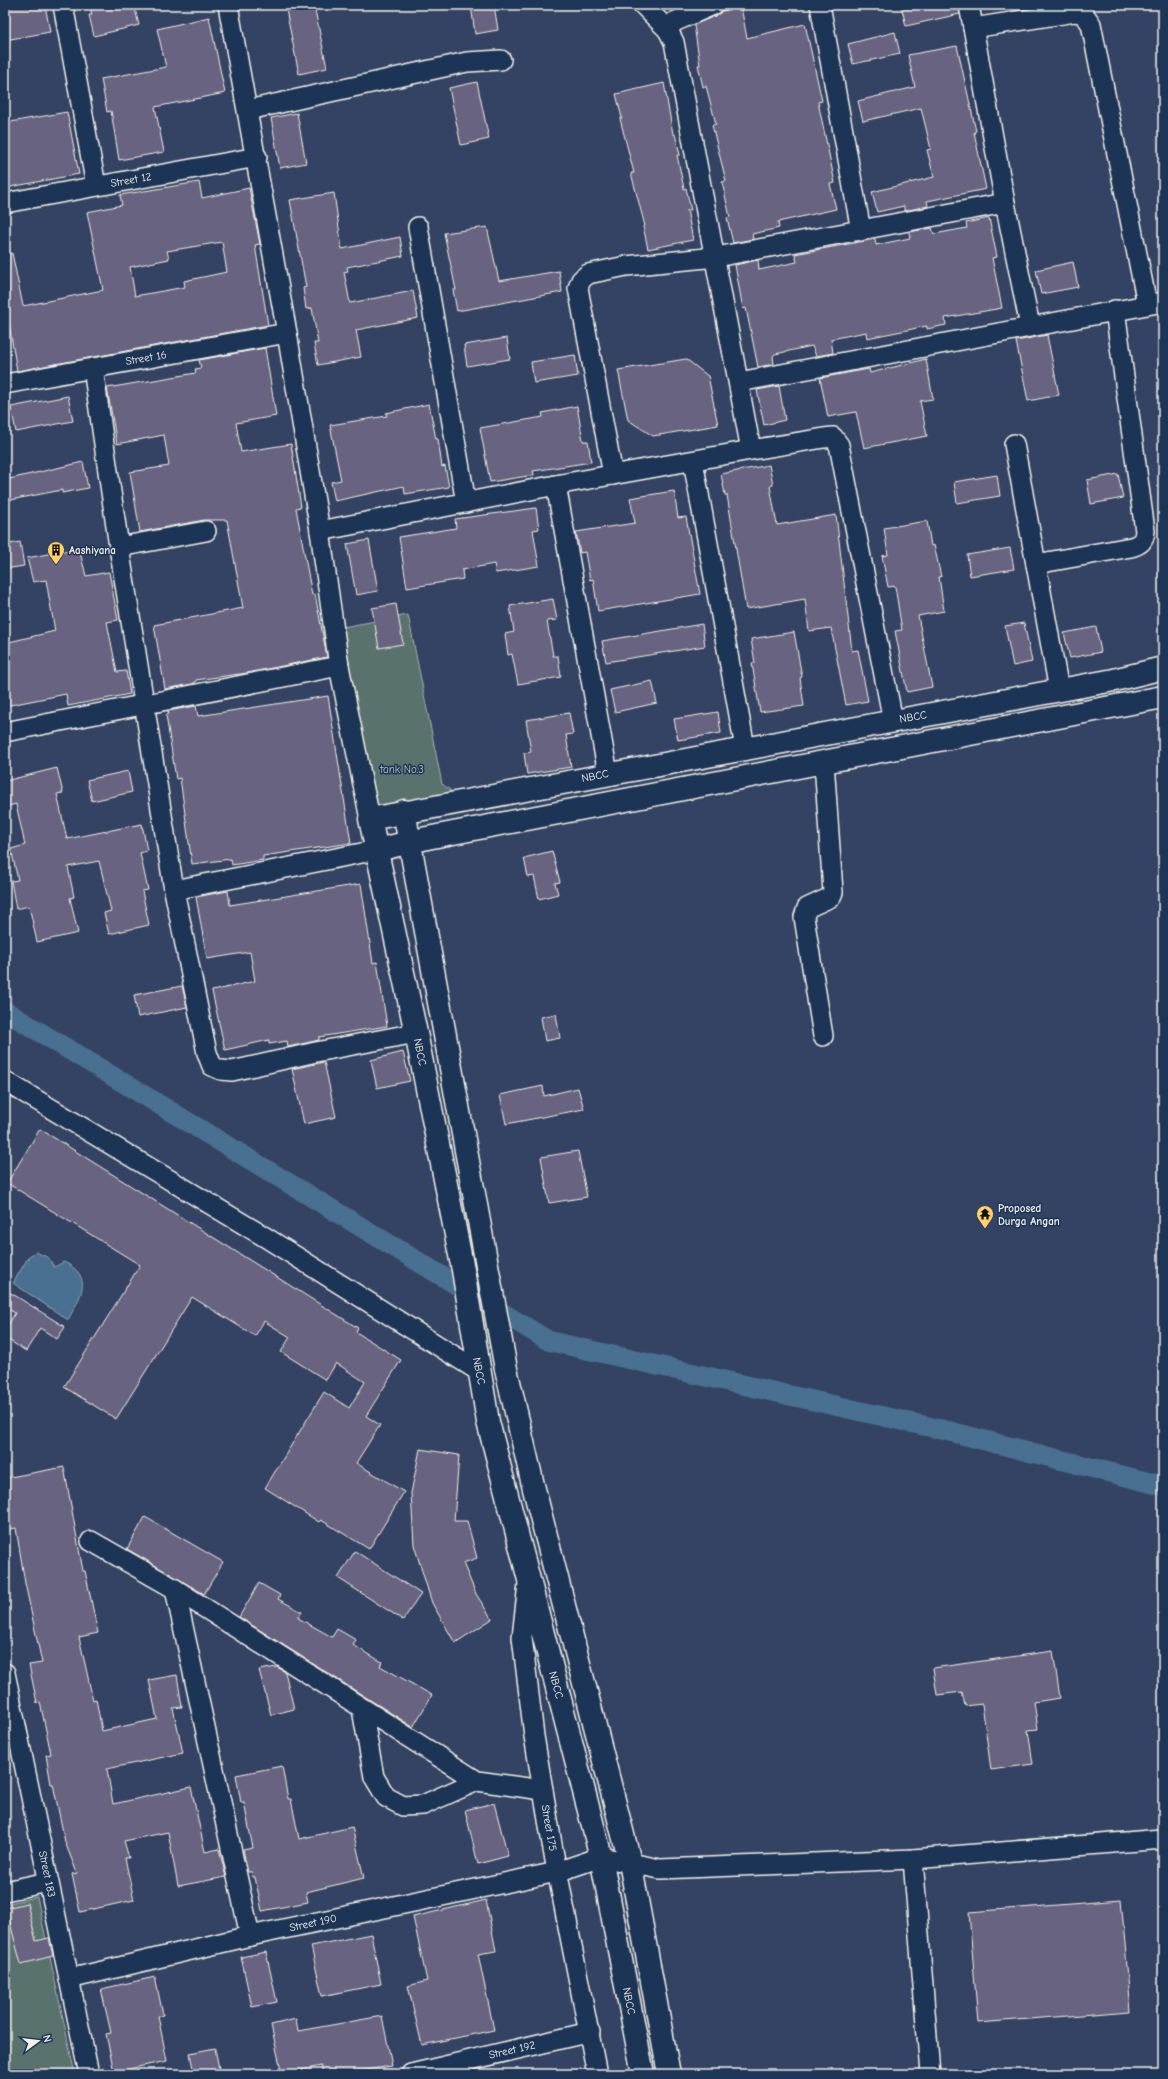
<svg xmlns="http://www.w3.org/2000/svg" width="1168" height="2079" font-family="'Comic Neue',sans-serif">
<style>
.green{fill:#5a726e;stroke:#a7b2ab}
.water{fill:#496f91;stroke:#8da3b4}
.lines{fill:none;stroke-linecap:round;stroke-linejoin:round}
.canal{stroke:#496f91;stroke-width:20}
.building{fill:#686480;stroke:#f4f1e8;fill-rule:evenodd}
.minor-casing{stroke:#f4f1e8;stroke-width:22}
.tertiary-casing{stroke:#f4f1e8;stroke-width:25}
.minor{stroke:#1d3557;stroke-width:19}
.tertiary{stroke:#1d3557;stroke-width:22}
.labels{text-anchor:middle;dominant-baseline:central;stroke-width:3;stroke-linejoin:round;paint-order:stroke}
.street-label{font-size:11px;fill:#f4f1e8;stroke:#1d3557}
.poi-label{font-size:11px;font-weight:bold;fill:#f4f1e8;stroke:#1d3557;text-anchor:start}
.park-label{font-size:11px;fill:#bec5bd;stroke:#1d3557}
</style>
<rect width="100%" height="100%" fill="#344363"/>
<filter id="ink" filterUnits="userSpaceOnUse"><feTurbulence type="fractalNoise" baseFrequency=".025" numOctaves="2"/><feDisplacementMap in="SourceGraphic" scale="8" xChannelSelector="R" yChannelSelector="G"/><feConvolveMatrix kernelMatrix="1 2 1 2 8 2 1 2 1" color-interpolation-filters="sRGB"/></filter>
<g filter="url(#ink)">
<g class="green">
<path d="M 408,615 L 442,784 L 454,793 L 375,817 L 343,627 Z"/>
<path d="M 37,1897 L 75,2074 L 5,2074 L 5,1904 Z"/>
</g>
<path class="water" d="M 36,1252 L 49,1258 L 54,1267 L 64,1262 C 95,1277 80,1297 68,1320 L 13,1283 L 29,1256 Z"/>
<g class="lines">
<path class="canal" d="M 5,1011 L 549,1341 L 948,1431 L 1163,1486"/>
</g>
<g class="building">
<path d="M 5,5 L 45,5 L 50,32 L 5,40 Z"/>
<path d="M 90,5 L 134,5 L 139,25 L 94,36 L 89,15 L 92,15 Z"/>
<path d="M 285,5 L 314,5 L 327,68 L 299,74 Z"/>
<path d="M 471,5 L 494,5 L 498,30 L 475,34 Z"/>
<path d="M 901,5 L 958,5 L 960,14 L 906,26 Z"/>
<path d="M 741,7 L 747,38 L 805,24 L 822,101 L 818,102 L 835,183 L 830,184 L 836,209 L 778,222 L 779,228 L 752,234 L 753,239 L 733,243 L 727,218 L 730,217 L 722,182 L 726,181 L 712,125 L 716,124 L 706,86 L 703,87 L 698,65 L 700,65 L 694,25 L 717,15 L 722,11 Z"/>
<path d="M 209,17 L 225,93 L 155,107 L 164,152 L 119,160 L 111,111 L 107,112 L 101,79 L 166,67 L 157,29 Z"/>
<path d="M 895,32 L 900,54 L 853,64 L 848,44 Z"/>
<path d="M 957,46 L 976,131 L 974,132 L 986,189 L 927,201 L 928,206 L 904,211 L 904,206 L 877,212 L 872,192 L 934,177 L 927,150 L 931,149 L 921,108 L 863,121 L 858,101 L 915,87 L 908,55 Z"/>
<path d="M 477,82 L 489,139 L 461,145 L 449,88 Z"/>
<path d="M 664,83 L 673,134 L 675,134 L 680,155 L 677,155 L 684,189 L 686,188 L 691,210 L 687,210 L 693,240 L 648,249 L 643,226 L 645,226 L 631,173 L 634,173 L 620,119 L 622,118 L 616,94 Z"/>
<path d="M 67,112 L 79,174 L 5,188 L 5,123 Z"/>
<path d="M 297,113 L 306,163 L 280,168 L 271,118 Z"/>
<path d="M 199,182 L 202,198 L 249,188 L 260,244 L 255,245 L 268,325 L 17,371 L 5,300 L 5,254 L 12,253 L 23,306 L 103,290 L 87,212 L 122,205 L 120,195 ZM 222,242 L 227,272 L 184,281 L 185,287 L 135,296 L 130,267 L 169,259 L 167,251 Z"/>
<path d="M 334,193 L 342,249 L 400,237 L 403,256 L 347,267 L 348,271 L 344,272 L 350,303 L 413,291 L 418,318 L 356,330 L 361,357 L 318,365 L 314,343 L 318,343 L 312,308 L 306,309 L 303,288 L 306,287 L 290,200 Z"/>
<path d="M 989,218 L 997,257 L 992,258 L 1002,308 L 945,318 L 946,325 L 927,329 L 927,326 L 867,338 L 866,332 L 831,339 L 833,353 L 816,356 L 812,346 L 775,354 L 773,356 L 774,364 L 758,367 L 746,308 L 743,309 L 735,265 L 758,260 L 759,270 L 797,262 L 795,254 L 875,239 L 876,245 L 910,238 L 909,232 L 932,228 L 934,234 L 967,228 L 966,223 Z"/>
<path d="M 487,227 L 499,281 L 559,271 L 562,292 L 457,311 L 453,290 L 456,290 L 444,233 Z"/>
<path d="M 1073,262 L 1078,287 L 1041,294 L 1036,270 Z"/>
<path d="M 1047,335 L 1059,395 L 1028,401 L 1016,341 Z"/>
<path d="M 507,338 L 510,359 L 467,366 L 464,345 Z"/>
<path d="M 265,348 L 276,416 L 236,423 L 241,452 L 291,444 L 301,507 L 296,508 L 312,595 L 315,594 L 327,657 L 247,673 L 196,680 L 196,682 L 192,684 L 165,689 L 154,625 L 243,608 L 227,520 L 204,520 L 140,532 L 130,472 L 169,466 L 164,435 L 117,444 L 107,388 L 196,373 L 195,369 L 201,368 L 199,360 Z"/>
<path d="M 575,355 L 578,376 L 534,383 L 531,362 Z"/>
<path d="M 686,359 L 708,376 L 718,425 L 653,436 L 628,420 L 618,370 Z"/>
<path d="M 926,359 L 933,399 L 920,401 L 927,436 L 864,448 L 856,412 L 828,417 L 820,378 L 869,369 L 870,373 Z"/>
<path d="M 779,386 L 785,420 L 764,425 L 757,390 Z"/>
<path d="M 68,396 L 73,421 L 16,432 L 11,407 Z"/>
<path d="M 429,404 L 436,439 L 438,439 L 442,467 L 445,466 L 449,487 L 405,494 L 404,486 L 335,501 L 331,482 L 341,480 L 330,425 L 387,416 L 386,413 Z"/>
<path d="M 577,406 L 583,441 L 588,441 L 591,462 L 533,471 L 534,475 L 490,482 L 480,428 L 543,417 L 542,413 Z"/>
<path d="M 83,462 L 88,488 L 62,493 L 62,490 L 5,501 L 5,480 Z"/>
<path d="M 769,465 L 773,485 L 770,486 L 777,525 L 836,515 L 852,651 L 858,650 L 868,701 L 846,705 L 831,628 L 809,631 L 805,599 L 746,609 L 727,495 L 725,495 L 721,474 Z"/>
<path d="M 1118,474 L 1123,498 L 1091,504 L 1087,480 Z"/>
<path d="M 997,475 L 1000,496 L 957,503 L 954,482 Z"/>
<path d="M 674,491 L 678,518 L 686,517 L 700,594 L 598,611 L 593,579 L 590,580 L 585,552 L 580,553 L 576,532 L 635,523 L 630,498 Z"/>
<path d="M 536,508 L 539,529 L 533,530 L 539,566 L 496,573 L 494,564 L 462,570 L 463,579 L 407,588 L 399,537 L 456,528 L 455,519 Z"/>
<path d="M 927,521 L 931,546 L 934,545 L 941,577 L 939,577 L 944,611 L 918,616 L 932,687 L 907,692 L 895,631 L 902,630 L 895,586 L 888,587 L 882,556 L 888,555 L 884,528 Z"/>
<path d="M 369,540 L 378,591 L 356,595 L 347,544 Z"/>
<path d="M 20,542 L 24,566 L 5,569 L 5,545 Z"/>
<path d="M 79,548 L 86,576 L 109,572 L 118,620 L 107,622 L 117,672 L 126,671 L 130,694 L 68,706 L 66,694 L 5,706 L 5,643 L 55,631 L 46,580 L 33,582 L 27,558 Z"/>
<path d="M 1010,548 L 1014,569 L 970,576 L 967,555 Z"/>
<path d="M 553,599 L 557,620 L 547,621 L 553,656 L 558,656 L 561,677 L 518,684 L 512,654 L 508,655 L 505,634 L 514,632 L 510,606 Z"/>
<path d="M 396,604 L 403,644 L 379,648 L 372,608 Z"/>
<path d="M 1024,623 L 1032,662 L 1013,666 L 1005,626 Z"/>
<path d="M 702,624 L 705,646 L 606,662 L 602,641 Z"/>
<path d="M 1096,627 L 1101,652 L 1070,658 L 1064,633 Z"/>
<path d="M 794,632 L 802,677 L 800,678 L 804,706 L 760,712 L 752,663 L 755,663 L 751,639 Z"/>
<path d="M 652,681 L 657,703 L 615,712 L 610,690 Z"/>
<path d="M 328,696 L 351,843 L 263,856 L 263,860 L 232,865 L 231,859 L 192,864 L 180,778 L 176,779 L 166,715 L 169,714 L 168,711 L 196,706 L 198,716 Z"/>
<path d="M 718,712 L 721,733 L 678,740 L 674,719 Z"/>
<path d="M 569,713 L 573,734 L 566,735 L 571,767 L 527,774 L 524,753 L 531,752 L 526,720 Z"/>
<path d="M 57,768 L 63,793 L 57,794 L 67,839 L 142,824 L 147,851 L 140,853 L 148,890 L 142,891 L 149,925 L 109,934 L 104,913 L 111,911 L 99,861 L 68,867 L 74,897 L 70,898 L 78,933 L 37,942 L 29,906 L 16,909 L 11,881 L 18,880 L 11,849 L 25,845 L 16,804 L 5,807 L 5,781 Z"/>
<path d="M 128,771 L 132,792 L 92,801 L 87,780 Z"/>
<path d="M 552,851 L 560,882 L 555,883 L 558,894 L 539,899 L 534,876 L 528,877 L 524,858 Z"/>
<path d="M 361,884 L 373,963 L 377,962 L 387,1026 L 319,1037 L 319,1040 L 288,1047 L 287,1041 L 269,1044 L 269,1040 L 225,1050 L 212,991 L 255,981 L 250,952 L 207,959 L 196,897 L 228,891 L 230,905 Z"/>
<path d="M 182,986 L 187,1007 L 138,1017 L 134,995 Z"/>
<path d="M 556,1014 L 560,1038 L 545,1041 L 541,1017 Z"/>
<path d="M 403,1052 L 410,1081 L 377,1088 L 371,1060 Z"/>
<path d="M 324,1062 L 336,1117 L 304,1124 L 292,1069 Z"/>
<path d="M 543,1086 L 544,1096 L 578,1088 L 584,1109 L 506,1124 L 500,1095 Z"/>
<path d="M 40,1129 L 358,1328 L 356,1332 L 401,1360 L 366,1416 L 380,1425 L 356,1463 L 404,1492 L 369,1549 L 321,1520 L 319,1522 L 265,1488 L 324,1392 L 349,1408 L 365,1382 L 336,1363 L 326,1380 L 281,1352 L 290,1337 L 264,1321 L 255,1336 L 192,1297 L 116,1419 L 64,1387 L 140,1265 L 7,1183 Z"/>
<path d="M 578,1151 L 587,1197 L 549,1203 L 541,1157 Z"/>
<path d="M 11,1293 L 65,1327 L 57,1339 L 40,1328 L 26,1351 L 5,1338 L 5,1330 L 15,1313 L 5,1307 L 5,1303 Z"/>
<path d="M 420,1449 L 459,1455 L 454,1521 L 467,1521 L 477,1558 L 463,1563 L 476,1594 L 492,1619 L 455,1643 L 432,1603 L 414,1545 L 411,1493 Z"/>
<path d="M 64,1467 L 83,1571 L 85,1571 L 98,1633 L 79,1637 L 93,1700 L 96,1699 L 102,1731 L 157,1719 L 149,1680 L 177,1675 L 182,1707 L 173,1708 L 183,1753 L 107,1769 L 113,1804 L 191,1787 L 205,1852 L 219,1849 L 226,1877 L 178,1886 L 168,1832 L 124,1841 L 129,1858 L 125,1858 L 134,1900 L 80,1912 L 72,1874 L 77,1873 L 65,1842 L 53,1784 L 51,1784 L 46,1755 L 51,1754 L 40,1702 L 37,1703 L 29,1665 L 42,1663 L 25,1583 L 16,1528 L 5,1530 L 5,1478 Z"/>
<path d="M 145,1517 L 223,1562 L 204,1594 L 127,1549 Z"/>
<path d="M 355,1551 L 421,1594 L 403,1620 L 338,1578 Z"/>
<path d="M 259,1583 L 280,1595 L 278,1599 L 302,1612 L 298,1618 L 332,1637 L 337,1629 L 356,1640 L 353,1645 L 382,1662 L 380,1666 L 432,1695 L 413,1727 L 239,1617 Z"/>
<path d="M 1053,1651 L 1060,1698 L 1034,1702 L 1038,1729 L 1028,1730 L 1033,1764 L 991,1770 L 982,1704 L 965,1706 L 962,1692 L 937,1695 L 933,1668 Z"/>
<path d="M 277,1667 L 285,1672 L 294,1709 L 271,1715 L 259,1670 Z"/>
<path d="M 282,1766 L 288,1799 L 291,1799 L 299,1839 L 352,1827 L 364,1878 L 306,1892 L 308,1902 L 262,1911 L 255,1877 L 253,1877 L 252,1872 L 248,1872 L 243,1850 L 253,1848 L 244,1803 L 241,1803 L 236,1775 Z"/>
<path d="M 494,1803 L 508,1856 L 478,1864 L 465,1810 Z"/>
<path d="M 486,1900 L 496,1951 L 478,1954 L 494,2030 L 422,2045 L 408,1986 L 427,1981 L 413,1917 Z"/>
<path d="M 1121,1900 L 1131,2011 L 978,2023 L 969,1912 Z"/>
<path d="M 27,1903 L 36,1941 L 49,1938 L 53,1956 L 21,1964 L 6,1908 Z"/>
<path d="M 371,1934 L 381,1984 L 322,1996 L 311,1946 Z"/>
<path d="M 266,1952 L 277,2002 L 252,2007 L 241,1957 Z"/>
<path d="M 155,1977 L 163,2015 L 158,2016 L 167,2061 L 114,2072 L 106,2034 L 111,2033 L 101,1989 Z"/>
<path d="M 382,2016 L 392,2066 L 339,2074 L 323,2074 L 321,2066 L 282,2074 L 271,2025 L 296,2019 L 298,2031 Z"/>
<path d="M 215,2048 L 220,2074 L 194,2074 L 190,2053 Z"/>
</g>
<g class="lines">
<g class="minor-casing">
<g id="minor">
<path d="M 63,5 L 96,186"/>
<path d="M 228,5 L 287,333 L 320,531 L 339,666 L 370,819"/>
<path d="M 643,5 L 668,30"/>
<path d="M 820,5 L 861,231"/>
<path d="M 969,5 L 1005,203 L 1030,326"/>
<path d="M 973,28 L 1075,12 L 1084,14 L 1091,24 L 1147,304"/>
<path d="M 248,110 L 467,62 L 501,60"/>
<path d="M 5,203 L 257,157"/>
<path d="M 418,227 L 466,503"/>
<path d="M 93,368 L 119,547 L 174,890 L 207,1053 L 212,1066 L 221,1070 L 232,1071 L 316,1052 L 416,1033"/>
<path d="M 739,382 L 1163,302"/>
<path d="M 5,384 L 287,333"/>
<path d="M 1014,444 L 1059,690"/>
<path d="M 751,450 L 824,438 L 833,437 L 839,445 L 893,721"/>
<path d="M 693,461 L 745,748"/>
<path d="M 613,475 L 578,288 L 581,280 L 588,274 L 626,266 L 716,257 L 1005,203"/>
<path d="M 556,485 L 608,774"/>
<path d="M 320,531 L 556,485 L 751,450 L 674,42 L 668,30 L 674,22 L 713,5"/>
<path d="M 119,547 L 206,531"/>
<path d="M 1036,564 L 1131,547 C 1141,544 1144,541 1145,531 L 1115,310"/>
<path d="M 5,732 L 339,666"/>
<path d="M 174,890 L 377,850"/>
<path d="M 823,1036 L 804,917 L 807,908 L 831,897 L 833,892 L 824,762"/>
<path d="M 5,1081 L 265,1237 L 480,1372"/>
<path d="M 91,1541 L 175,1589 L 477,1781 L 543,1790"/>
<path d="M 528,1584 L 522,1637 L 534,1736 L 553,1850 L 597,2074"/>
<path d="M 175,1589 L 250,1936"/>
<path d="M 5,1673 L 89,2074"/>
<path d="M 362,1709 L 374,1777 L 386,1797 L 403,1806 L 423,1805 L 477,1781"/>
<path d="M 913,1859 L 930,2074"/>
<path d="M 5,1891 L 48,1882"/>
<path d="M 69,1979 L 250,1936 L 557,1872 L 601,1857 L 660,1869 L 913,1859 L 1163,1839"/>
<path d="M 411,2074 L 590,2032"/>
</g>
</g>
<g class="tertiary-casing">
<g id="tertiary">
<path d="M 404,811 L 506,1369 L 533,1485 L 630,1862 L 669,2074"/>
<path d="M 377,850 L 427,838 L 1163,697"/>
<path d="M 643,2074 L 601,1857 L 488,1422 L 463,1270 L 416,1033 L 370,819 L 1114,680 L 1163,668"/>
</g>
</g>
<use href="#minor" class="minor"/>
<use href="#tertiary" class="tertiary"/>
</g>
</g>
<defs>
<g id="building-pin" transform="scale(0.9)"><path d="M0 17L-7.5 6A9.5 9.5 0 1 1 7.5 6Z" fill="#ffd166" stroke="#1d3557"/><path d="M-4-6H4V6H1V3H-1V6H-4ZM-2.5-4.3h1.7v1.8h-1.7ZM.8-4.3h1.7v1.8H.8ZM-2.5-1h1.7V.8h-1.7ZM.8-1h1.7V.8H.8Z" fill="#111"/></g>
<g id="temple-pin" transform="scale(0.9)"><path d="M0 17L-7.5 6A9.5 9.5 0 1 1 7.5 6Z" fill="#ffd166" stroke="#1d3557"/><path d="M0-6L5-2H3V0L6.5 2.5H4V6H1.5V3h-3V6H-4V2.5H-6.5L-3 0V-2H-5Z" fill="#111"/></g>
</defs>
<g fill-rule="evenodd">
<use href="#building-pin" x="56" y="550"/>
<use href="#temple-pin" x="985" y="1214"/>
</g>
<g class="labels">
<g class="street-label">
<text transform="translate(131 180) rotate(-10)">Street 12</text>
<text transform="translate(146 358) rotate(-10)">Street 16</text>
<text transform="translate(913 717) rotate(-10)">NBCC</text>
<text transform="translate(595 776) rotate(-11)">NBCC</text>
<text transform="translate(420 1052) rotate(79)">NBCC</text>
<text transform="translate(479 1371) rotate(79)">NBCC</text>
<text transform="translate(556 1685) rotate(75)">NBCC</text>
<text transform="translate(549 1828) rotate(80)">Street 175</text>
<text transform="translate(47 1874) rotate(78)">Street 183</text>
<text transform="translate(313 1923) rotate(-12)">Street 190</text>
<text transform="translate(629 2001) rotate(79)">NBCC</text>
<text transform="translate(512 2050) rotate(-13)">Street 192</text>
</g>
<g class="poi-label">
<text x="69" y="550">Aashiyana</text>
<text x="998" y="1208">Proposed<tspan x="998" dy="13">Durga Angan</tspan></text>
</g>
<g class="park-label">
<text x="402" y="769">tank No.3</text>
</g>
</g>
<rect width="1168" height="2079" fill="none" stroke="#1d3557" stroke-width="20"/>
<rect x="10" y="10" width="1148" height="2059" fill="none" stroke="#f4f1e8" stroke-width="1.5" filter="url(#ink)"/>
<g transform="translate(38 2041) rotate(75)" stroke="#1d3557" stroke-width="3" paint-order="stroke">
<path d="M0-3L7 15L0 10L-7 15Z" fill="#f4f1e8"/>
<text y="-6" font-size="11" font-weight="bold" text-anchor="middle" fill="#f4f1e8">N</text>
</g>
</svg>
